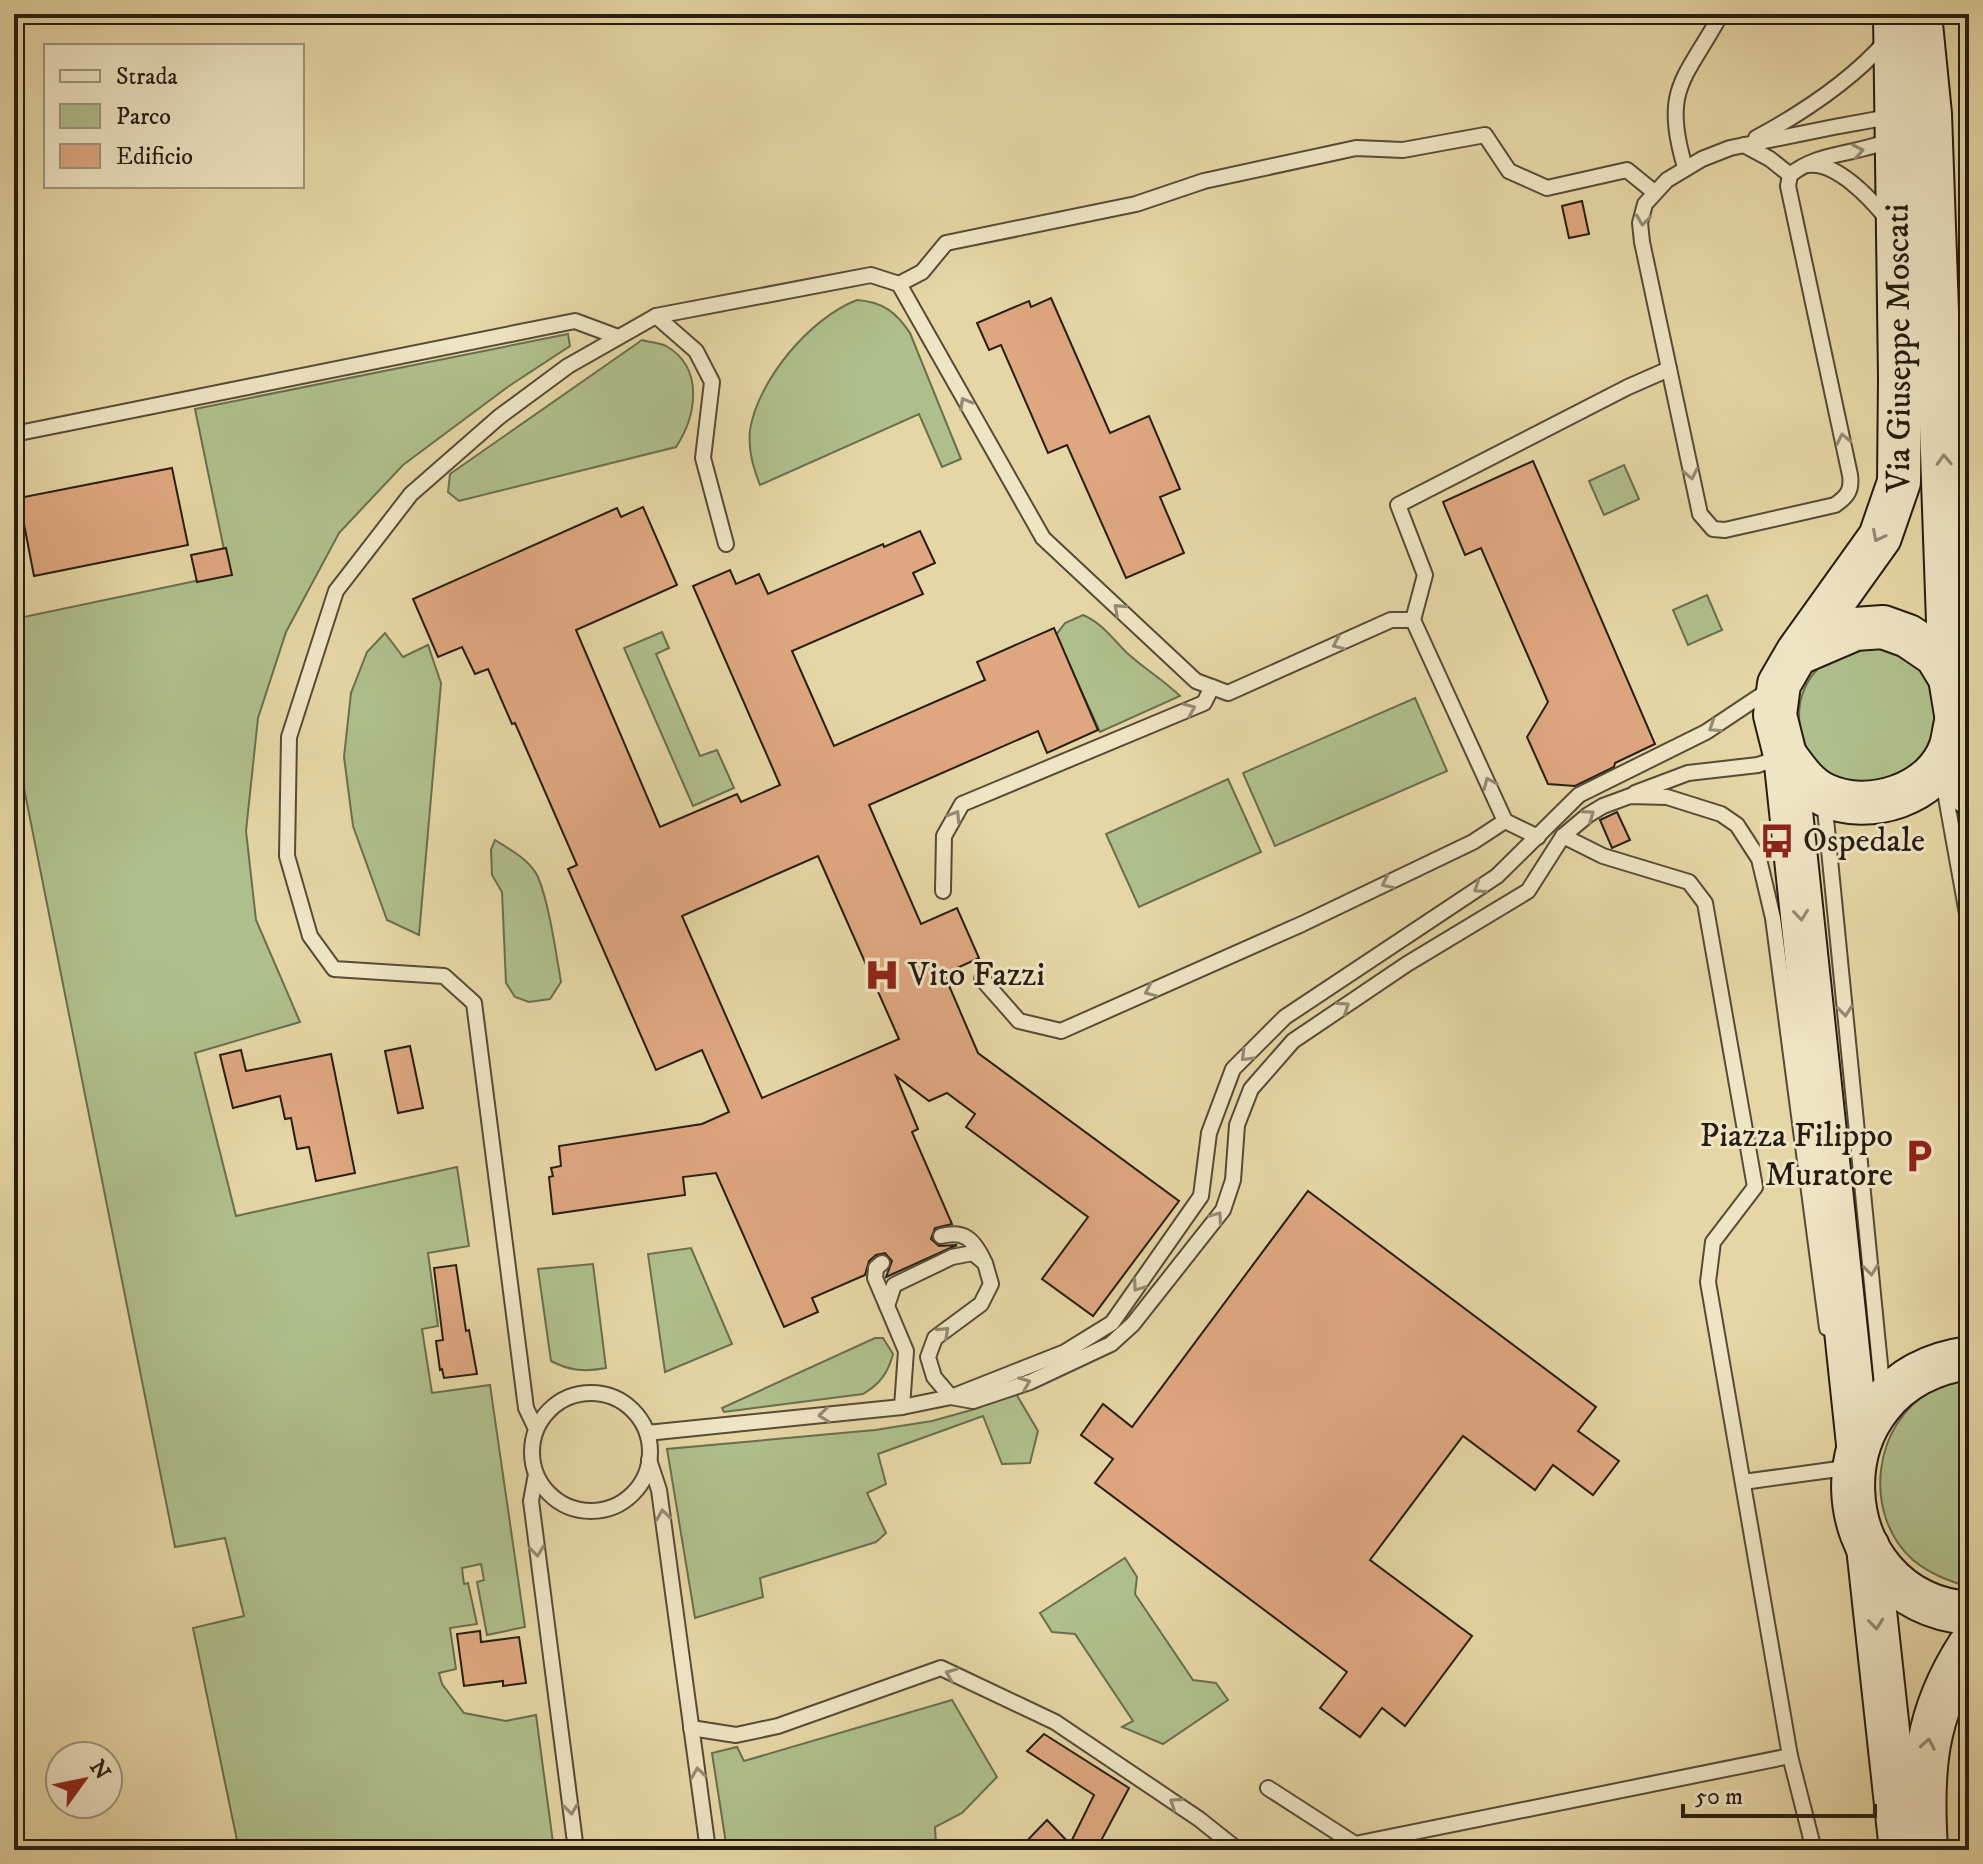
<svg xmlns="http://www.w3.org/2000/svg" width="1983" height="1864" font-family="'IM FELL DW Pica',serif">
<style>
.green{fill:#afbf8b;stroke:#6a6e4e;stroke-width:2}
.building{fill:#dfa780;stroke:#261d12;stroke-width:2;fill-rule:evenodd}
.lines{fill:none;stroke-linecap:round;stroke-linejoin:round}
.lane-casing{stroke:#564b37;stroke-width:18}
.secondary-casing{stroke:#261d12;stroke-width:46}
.lane{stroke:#efe4c4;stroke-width:14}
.secondary{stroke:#efe4c4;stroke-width:42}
.oneway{stroke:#958a74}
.labels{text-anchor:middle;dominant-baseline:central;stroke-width:6;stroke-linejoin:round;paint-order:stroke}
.street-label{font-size:34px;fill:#261d12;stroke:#efe4c4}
.poi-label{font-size:34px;fill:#261d12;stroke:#efe4c4;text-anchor:start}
</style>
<rect width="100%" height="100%" fill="#e6d6a5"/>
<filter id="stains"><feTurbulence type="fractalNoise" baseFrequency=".0025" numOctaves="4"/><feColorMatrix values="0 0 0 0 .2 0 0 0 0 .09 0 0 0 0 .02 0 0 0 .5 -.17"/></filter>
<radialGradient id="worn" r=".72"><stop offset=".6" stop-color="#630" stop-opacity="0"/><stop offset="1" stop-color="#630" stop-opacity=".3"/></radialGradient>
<g class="green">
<path d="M 857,300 C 883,302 896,312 910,333 L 961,459 L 942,467 L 919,414 L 760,485 C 753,467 748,450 750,430 C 758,380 810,318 857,300 Z"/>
<path d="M 568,334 L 570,346 L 509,386 L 403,465 L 339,533 L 286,632 L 258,718 L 246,831 L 256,920 L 300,1022 L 195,1053 L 236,1216 L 457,1167 L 469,1246 L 428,1253 L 438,1326 L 422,1329 L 432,1393 L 490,1385 L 525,1627 L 487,1635 L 477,1582 L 484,1580 L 481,1564 L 462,1568 L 464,1584 L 468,1583 L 477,1624 L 450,1628 L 456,1669 L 439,1673 L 442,1684 L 464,1713 L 506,1721 L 536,1715 L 554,1850 L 239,1850 L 193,1628 L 244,1616 L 225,1538 L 175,1547 L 14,738 L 14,619 L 229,574 L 195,409 Z"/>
<path d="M 642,340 C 649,342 660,343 666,346 C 705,368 696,417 676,447 L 459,501 L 448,492 L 450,474 Z"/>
<path d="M 1624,465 L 1639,499 L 1604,515 L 1589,481 Z"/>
<path d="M 1707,595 L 1722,630 L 1688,645 L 1673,610 Z"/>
<path d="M 1083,615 C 1102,623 1112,638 1126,652 C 1143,668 1164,680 1180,696 L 1100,732 L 1056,635 L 1065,623 Z"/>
<path d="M 662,632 L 669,648 L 656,654 L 700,756 L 717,750 L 734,788 L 693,806 L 624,648 Z"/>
<path d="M 385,633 L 403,657 L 428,645 L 441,683 L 419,935 L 387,920 L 353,826 L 344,757 L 351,693 L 367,652 Z"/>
<circle cx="1868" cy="716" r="69"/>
<path d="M 1415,698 L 1447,771 L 1275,846 L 1243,773 Z"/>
<path d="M 1228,779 L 1261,852 L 1139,907 L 1106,834 Z"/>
<path d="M 495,840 C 511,850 530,860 538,877 C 549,903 556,953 561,982 L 550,999 L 529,1002 L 515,997 L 506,983 L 502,892 L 492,875 L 491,850 Z"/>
<path d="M 691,1248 L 732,1344 L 665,1372 L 648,1254 Z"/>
<path d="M 593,1264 L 606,1368 C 585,1372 570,1371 551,1361 L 538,1269 Z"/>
<path d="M 875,1338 L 883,1338 L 893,1354 C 888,1373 880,1384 863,1394 L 724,1412 L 722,1408 Z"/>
<path d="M 1969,1379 L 1969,1587 C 1949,1581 1930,1574 1913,1560 C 1862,1515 1872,1422 1933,1390 C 1944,1385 1958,1382 1969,1379 Z"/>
<path d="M 1015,1392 L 1038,1431 L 1030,1463 L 1002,1464 L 983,1416 L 878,1454 L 886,1484 L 867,1493 L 886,1533 L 876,1542 L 760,1578 L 763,1597 L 695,1618 L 667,1449 L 875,1430 L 932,1421 L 975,1409 Z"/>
<path d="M 1125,1558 L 1137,1577 L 1135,1594 L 1193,1680 L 1216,1683 L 1228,1700 L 1163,1744 L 1122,1727 L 1133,1721 L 1075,1634 L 1052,1632 L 1040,1613 Z"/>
<path d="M 952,1700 L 997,1777 L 962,1813 L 935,1827 L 936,1844 L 919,1850 L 727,1850 L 712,1753 L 737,1747 L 744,1761 Z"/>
</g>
<g class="building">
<path d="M 1582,201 L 1589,234 L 1569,238 L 1562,206 Z"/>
<path d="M 1051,298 L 1110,433 L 1149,416 L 1180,489 L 1160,497 L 1184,553 L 1126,578 L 1067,445 L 1048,453 L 1001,345 L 989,350 L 977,323 L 1029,301 L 1031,307 Z"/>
<path d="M 1533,461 L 1655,744 L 1615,763 L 1614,767 L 1575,786 L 1548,784 L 1527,737 L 1548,702 L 1481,548 L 1465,555 L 1443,502 Z"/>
<path d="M 172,468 L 188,545 L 34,576 L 19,498 Z"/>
<path d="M 643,507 L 677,585 L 576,630 L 660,827 L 737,794 L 741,802 L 780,785 L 693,586 L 730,570 L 736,584 L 759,574 L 768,594 L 883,544 L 884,547 L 920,531 L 935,563 L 913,573 L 923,594 L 792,651 L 834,746 L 985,680 L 977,662 L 1054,628 L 1098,730 L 1047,753 L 1038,731 L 869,805 L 921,924 L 957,908 L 979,958 L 944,974 L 978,1053 L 1179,1201 L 1093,1316 L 1042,1279 L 1088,1217 L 966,1127 L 975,1114 L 947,1093 L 929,1101 L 896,1076 L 918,1129 L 912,1132 L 952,1224 L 935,1228 L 931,1239 L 939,1246 L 957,1245 L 886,1277 L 892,1261 L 885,1253 L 876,1255 L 869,1261 L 865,1275 L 812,1298 L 818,1312 L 784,1327 L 716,1173 L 683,1177 L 685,1195 L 553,1214 L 549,1177 L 553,1176 L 551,1168 L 561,1166 L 559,1146 L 702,1124 L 729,1112 L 702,1050 L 656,1070 L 568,869 L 577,865 L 515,723 L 512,724 L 488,669 L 475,674 L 462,647 L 438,657 L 413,599 L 617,508 L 621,517 ZM 818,856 L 899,1039 L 762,1098 L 682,916 Z"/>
<path d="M 226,548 L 232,575 L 197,582 L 191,555 Z"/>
<path d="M 1617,812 L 1630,840 L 1612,848 L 1600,820 Z"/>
<path d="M 410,1046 L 423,1108 L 398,1113 L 385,1051 Z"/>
<path d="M 241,1050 L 246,1071 L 331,1054 L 355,1173 L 316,1181 L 309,1147 L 297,1149 L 291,1118 L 285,1119 L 280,1096 L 233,1108 L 220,1055 Z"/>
<path d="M 1308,1191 L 1596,1407 L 1578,1431 L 1619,1461 L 1593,1495 L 1553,1465 L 1535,1490 L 1463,1436 L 1370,1560 L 1472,1636 L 1405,1726 L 1382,1708 L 1360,1737 L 1320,1708 L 1347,1672 L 1095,1483 L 1113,1459 L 1081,1435 L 1103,1404 L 1132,1427 Z"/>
<path d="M 456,1265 L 466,1331 L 469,1330 L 477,1374 L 444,1378 L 442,1369 L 440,1370 L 436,1341 L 443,1340 L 434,1268 Z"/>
<path d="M 480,1631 L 481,1642 L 519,1637 L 526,1683 L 503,1686 L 503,1681 L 464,1686 L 457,1634 Z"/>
<path d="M 1044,1734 L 1129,1788 L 1096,1850 L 1018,1850 L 1047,1820 L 1070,1844 L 1094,1795 L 1027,1751 Z"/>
</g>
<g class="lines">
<g class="lane-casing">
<g id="lane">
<path d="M 1756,138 C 1802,113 1851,81 1886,41"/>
<path d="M 1892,139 C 1859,155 1819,151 1790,175 L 1788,186 L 1850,475 C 1852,490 1848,496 1835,505 L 1725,530 L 1713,529 L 1700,514 L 1642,242 L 1640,223 L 1645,204 L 1667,180 L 1702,159 L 1730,148 L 1834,127 L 1878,119 L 1894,120"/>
<path d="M 1744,145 L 1770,159 L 1790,175"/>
<path d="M 1808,165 C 1836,161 1871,199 1887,219"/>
<path d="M 1685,167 C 1661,88 1686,79 1721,14"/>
<path d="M 899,284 L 922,272 L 946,243 L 1136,204 L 1204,181 L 1356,148 L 1403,150 L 1485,135 L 1509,171 L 1547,188 L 1627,170 L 1654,192"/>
<path d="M 656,316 L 696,351 L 712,382 L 703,458 L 726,544"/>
<path d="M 14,434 L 575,321 L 618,337"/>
<path d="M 1413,620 L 1425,575 L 1398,505 L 1628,387 L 1669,369"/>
<path d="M 1942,775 L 1969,925"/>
<path d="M 1635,793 L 1688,773 L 1758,765 L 1780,757"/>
<path d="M 1824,799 L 1883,1395"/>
<path d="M 943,891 L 944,836 L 962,804 L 1204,703 L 1212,687"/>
<path d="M 982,979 L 1019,1021 L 1061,1031 L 1302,924 L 1473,842 L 1505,821"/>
<path d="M 941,1236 C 964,1230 973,1239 983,1259"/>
<path d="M 882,1263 L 876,1268 L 875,1278 L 887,1306"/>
<circle cx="591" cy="1452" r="59"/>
<path d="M 902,1407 L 906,1351 L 887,1306 L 894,1285 L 952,1257 L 973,1253 L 985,1263 L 991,1284 L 981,1304 L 935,1338 L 928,1357 L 934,1377 L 951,1397 L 973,1401 L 1030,1382 L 1111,1344 L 1133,1324 L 1223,1210 L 1233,1180 L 1237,1125 L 1251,1089 L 1293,1041 L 1407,964 L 1528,891 L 1563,836 L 1588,815 L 1603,806 L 1630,796 L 1667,797 L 1721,814 L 1737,825 L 1759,859 L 1773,918 L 1827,1328"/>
<path d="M 536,1429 L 526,1408 L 474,1003 L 444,976 L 334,969 L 310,936 L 287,856 L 289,737 L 336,591 L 411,494 L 499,417 L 568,366 L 656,316 L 871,275 L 899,284 L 1043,538 L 1196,681 L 1228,693 L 1391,620 L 1413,620 L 1505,821 L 1538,837"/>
<path d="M 647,1433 L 902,1407 L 951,1397 L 1065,1352 L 1112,1323 L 1201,1196 L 1209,1133 L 1233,1069 L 1285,1017 L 1497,876 L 1579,795 L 1706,732 L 1772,688"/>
<path d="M 649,1460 L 659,1490 L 708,1850"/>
<path d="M 536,1474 L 531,1501 L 576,1850"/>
<path d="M 1743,1482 L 1853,1467"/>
<path d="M 691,1728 L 736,1735 L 778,1726 L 941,1668 L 1055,1722 L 1199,1819 L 1238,1850"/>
<path d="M 1790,1756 L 1814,1850"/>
<path d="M 1268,1788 L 1355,1844 L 1790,1756 L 1708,1282 L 1713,1242 L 1755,1187 L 1705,903 L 1689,882 L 1603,856 L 1563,836"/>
</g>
</g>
<g class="secondary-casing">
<g id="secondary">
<path d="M 1920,14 L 1930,114 L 1950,678 L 1969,793"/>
<path d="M 1799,653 L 1855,629 L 1883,627 L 1908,636 L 1936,655 L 1950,678"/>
<path d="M 1785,755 C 1796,770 1807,787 1825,795 C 1868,815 1935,795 1951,746 C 1953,739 1954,730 1956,722"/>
<path d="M 1969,1358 C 1808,1380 1821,1602 1969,1613"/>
<path id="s1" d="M 1858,1444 L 1785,755 L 1775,715 L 1779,684 L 1797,653 L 1880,537 L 1899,482 L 1900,378 L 1895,14"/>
<path d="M 1868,1547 L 1901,1850"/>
<path d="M 1926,1849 C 1921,1770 1925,1714 1969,1646"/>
</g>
</g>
<use href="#lane" class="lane"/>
<use href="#secondary" class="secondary"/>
</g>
<defs><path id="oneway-chevron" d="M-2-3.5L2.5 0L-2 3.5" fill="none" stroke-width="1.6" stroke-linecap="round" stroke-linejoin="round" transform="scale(2)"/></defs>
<g class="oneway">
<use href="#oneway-chevron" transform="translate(1858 151) rotate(-11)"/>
<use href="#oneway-chevron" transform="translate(1643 220) rotate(97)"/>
<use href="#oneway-chevron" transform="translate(965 403) rotate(-120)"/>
<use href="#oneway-chevron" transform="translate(1843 439) rotate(-102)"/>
<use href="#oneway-chevron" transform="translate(1944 460) rotate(-92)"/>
<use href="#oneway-chevron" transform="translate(1691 474) rotate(78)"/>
<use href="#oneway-chevron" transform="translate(1878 536) rotate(117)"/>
<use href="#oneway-chevron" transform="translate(1119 609) rotate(-137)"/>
<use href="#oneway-chevron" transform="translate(1338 644) rotate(156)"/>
<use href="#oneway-chevron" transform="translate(1190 709) rotate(-23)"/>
<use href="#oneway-chevron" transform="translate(1714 727) rotate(147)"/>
<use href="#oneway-chevron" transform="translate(1489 783) rotate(-113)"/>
<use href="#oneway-chevron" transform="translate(1589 815) rotate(-35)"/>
<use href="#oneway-chevron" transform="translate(955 816) rotate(-58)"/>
<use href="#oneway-chevron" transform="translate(1387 883) rotate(154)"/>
<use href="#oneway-chevron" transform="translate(1479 888) rotate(147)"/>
<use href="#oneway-chevron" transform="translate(1801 915) rotate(84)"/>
<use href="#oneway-chevron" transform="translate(1150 991) rotate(156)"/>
<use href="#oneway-chevron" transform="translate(1344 1007) rotate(-34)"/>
<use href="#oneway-chevron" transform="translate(1845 1011) rotate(84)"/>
<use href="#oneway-chevron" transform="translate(1246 1056) rotate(135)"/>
<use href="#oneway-chevron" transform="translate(1217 1217) rotate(-55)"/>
<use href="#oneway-chevron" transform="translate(1871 1270) rotate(84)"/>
<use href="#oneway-chevron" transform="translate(1138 1286) rotate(125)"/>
<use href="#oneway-chevron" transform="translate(944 1332) rotate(-43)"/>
<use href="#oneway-chevron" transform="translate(1025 1383) rotate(-21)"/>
<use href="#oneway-chevron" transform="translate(824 1415) rotate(174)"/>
<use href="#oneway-chevron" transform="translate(663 1515) rotate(-98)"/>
<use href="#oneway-chevron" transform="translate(537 1551) rotate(83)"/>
<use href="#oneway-chevron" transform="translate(1876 1624) rotate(84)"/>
<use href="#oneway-chevron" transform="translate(951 1674) rotate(-158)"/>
<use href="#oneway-chevron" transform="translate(1928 1744) rotate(-80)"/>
<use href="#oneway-chevron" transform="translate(698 1773) rotate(-98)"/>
<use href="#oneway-chevron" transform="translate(1175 1803) rotate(-146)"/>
<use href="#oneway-chevron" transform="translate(571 1809) rotate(83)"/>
</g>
<defs>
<g id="bus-bare" transform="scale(2.76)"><path d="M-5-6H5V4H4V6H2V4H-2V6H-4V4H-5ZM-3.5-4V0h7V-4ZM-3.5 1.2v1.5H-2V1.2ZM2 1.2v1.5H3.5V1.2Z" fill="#8f2418" stroke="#efe4c4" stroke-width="2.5" paint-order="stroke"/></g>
<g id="hospital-bare" transform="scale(2.76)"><path d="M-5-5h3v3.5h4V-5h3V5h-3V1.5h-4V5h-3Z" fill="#8f2418" stroke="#efe4c4" stroke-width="2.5" paint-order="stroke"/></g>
<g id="parking-bare" transform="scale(2.76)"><path d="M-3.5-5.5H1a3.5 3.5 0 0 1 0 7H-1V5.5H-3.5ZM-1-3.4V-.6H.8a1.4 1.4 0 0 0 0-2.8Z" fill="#8f2418" stroke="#efe4c4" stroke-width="2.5" paint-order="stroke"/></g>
</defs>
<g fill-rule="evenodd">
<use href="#bus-bare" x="1777" y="841"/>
<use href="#hospital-bare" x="882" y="975"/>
<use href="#parking-bare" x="1919" y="1156"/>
</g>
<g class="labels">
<g class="street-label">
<text stroke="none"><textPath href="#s1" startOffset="1136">Via Giuseppe Moscati</textPath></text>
</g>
<g class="poi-label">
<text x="1803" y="841">Ospedale</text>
<text x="908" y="975">Vito Fazzi</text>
<text x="1893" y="1136" text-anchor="end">Piazza Filippo<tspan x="1893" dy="39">Muratore</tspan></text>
</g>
</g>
<rect width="1983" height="1864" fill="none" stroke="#e6d6a5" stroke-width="48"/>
<rect x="16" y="16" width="1951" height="1832" fill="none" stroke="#261d12" stroke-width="4"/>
<rect x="24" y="24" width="1935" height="1816" fill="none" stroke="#261d12" stroke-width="2"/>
<rect x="44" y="44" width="260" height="144" fill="#efe4c4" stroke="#9f947d" stroke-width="2"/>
<rect x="60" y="70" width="40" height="12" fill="#efe4c4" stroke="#9f947d" stroke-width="2"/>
<text x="116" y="84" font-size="24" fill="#261d12">Strada</text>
<rect x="60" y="104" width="40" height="24" fill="#afbf8b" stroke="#9f947d" stroke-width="2"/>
<text x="116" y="124" font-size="24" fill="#261d12">Parco</text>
<rect x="60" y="144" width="40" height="24" fill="#dfa780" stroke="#9f947d" stroke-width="2"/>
<text x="116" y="164" font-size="24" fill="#261d12">Edificio</text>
<g transform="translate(84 1780) rotate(57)"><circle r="38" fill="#efe4c4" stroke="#9f947d" stroke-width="2"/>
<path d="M0-6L14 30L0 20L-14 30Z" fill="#8f2418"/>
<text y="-12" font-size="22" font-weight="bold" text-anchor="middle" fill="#261d12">N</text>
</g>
<path d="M1683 1804v12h192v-12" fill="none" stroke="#261d12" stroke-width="4"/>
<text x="1695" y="1804" font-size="24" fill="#261d12" stroke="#efe4c4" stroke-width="6" paint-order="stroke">50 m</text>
<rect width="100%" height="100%" filter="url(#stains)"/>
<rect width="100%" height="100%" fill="url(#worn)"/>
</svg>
